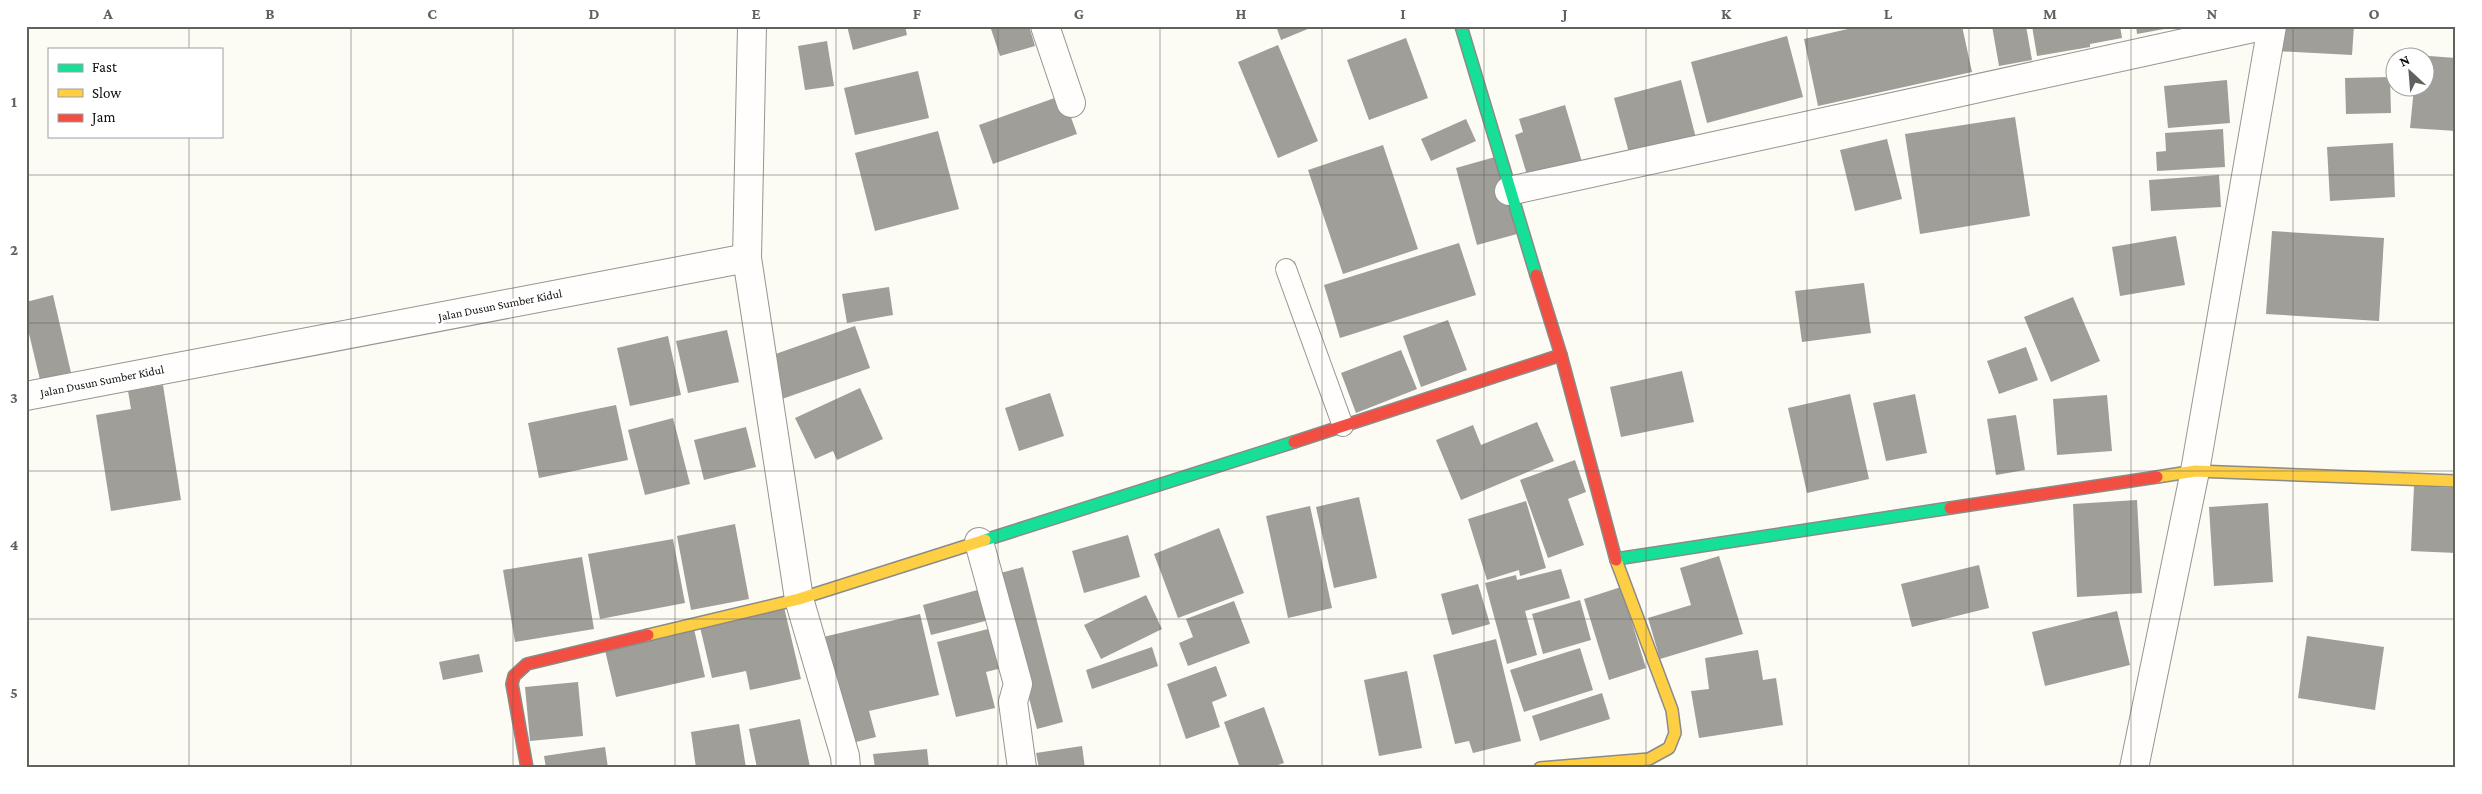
<svg xmlns="http://www.w3.org/2000/svg" width="2482" height="794" font-family="'Crimson Pro',serif">
<style>
.building{fill:#9f9e99}
.lines{fill:none;stroke-linecap:round;stroke-linejoin:round}
.lane-casing{stroke:#959592;stroke-width:22}
.street-casing{stroke:#959592;stroke-width:30}
.fast-casing{stroke:#8c8b88;stroke-width:14}
.slow-casing{stroke:#8c8b88;stroke-width:14}
.jam-casing{stroke:#8c8b88;stroke-width:14}
.lane{stroke:#fffefd;stroke-width:20}
.street{stroke:#fffefd;stroke-width:28}
.fast{stroke:#16e098;stroke-width:11}
.slow{stroke:#ffcf43;stroke-width:11}
.jam{stroke:#f24e42;stroke-width:11}
.grid{fill:none;stroke:#61615e;stroke-width:1;stroke-opacity:0.55}
.labels{text-anchor:middle;dominant-baseline:central;stroke-width:5;stroke-linejoin:round;paint-order:stroke}
.street-label{font-size:12px;fill:#0e0e0e;stroke:#fff}
.neatline{fill:none;stroke:#61615e;stroke-width:2}
.grid-label{font-size:16px;text-anchor:middle;font-weight:bold;fill:#61615e}
</style>
<rect width="100%" height="100%" fill="#fcfbf4"/>
<g class="building">
<path d="M 847,26 L 905,26 L 907,35 L 853,50 Z"/>
<path d="M 990,26 L 1029,26 L 1035,46 L 1000,56 Z"/>
<path d="M 1276,26 L 1315,26 L 1281,40 Z"/>
<path d="M 1861,26 L 1962,26 L 1972,72 L 1818,106 L 1804,39 Z"/>
<path d="M 1992,26 L 2026,26 L 2032,60 L 1999,66 Z"/>
<path d="M 2032,26 L 2120,26 L 2122,38 L 2090,44 L 2090,47 L 2037,56 Z"/>
<path d="M 2136,26 L 2175,26 L 2175,27 L 2137,34 Z"/>
<path d="M 2278,26 L 2354,26 L 2352,55 L 2276,51 Z"/>
<path d="M 1787,36 L 1803,97 L 1707,123 L 1691,62 Z"/>
<path d="M 1406,38 L 1428,98 L 1369,120 L 1347,60 Z"/>
<path d="M 827,41 L 834,86 L 805,90 L 798,46 Z"/>
<path d="M 1278,45 L 1318,141 L 1278,158 L 1238,62 Z"/>
<path d="M 2416,55 L 2456,58 L 2456,131 L 2410,128 L 2414,88 L 2424,88 L 2424,58 L 2416,58 Z"/>
<path d="M 918,71 L 929,118 L 855,135 L 844,88 Z"/>
<path d="M 2390,77 L 2391,113 L 2346,114 L 2345,78 Z"/>
<path d="M 1681,80 L 1697,142 L 1631,160 L 1614,98 Z"/>
<path d="M 2227,80 L 2230,123 L 2168,128 L 2164,86 Z"/>
<path d="M 1063,95 L 1077,134 L 993,164 L 979,125 Z"/>
<path d="M 1565,105 L 1582,162 L 1528,178 L 1515,135 L 1523,132 L 1519,119 Z"/>
<path d="M 2015,117 L 2030,216 L 1920,234 L 1905,134 Z"/>
<path d="M 1466,119 L 1476,141 L 1431,161 L 1421,139 Z"/>
<path d="M 2223,129 L 2225,167 L 2157,171 L 2156,152 L 2166,151 L 2165,133 Z"/>
<path d="M 938,131 L 959,209 L 875,231 L 855,153 Z"/>
<path d="M 1887,139 L 1902,199 L 1855,211 L 1840,150 Z"/>
<path d="M 2393,143 L 2395,197 L 2330,201 L 2327,147 Z"/>
<path d="M 1383,145 L 1418,249 L 1343,274 L 1308,170 Z"/>
<path d="M 1495,157 L 1517,234 L 1477,245 L 1456,168 Z"/>
<path d="M 2219,175 L 2221,207 L 2151,211 L 2149,180 Z"/>
<path d="M 2272,231 L 2384,238 L 2379,321 L 2266,314 Z"/>
<path d="M 2176,236 L 2185,285 L 2120,296 L 2112,247 Z"/>
<path d="M 1459,243 L 1476,295 L 1340,338 L 1324,285 Z"/>
<path d="M 1864,283 L 1871,333 L 1802,342 L 1795,291 Z"/>
<path d="M 889,287 L 893,315 L 847,323 L 842,294 Z"/>
<path d="M 53,295 L 72,377 L 41,384 L 26,321 L 26,302 Z"/>
<path d="M 2073,297 L 2100,361 L 2051,382 L 2024,317 Z"/>
<path d="M 1448,320 L 1467,370 L 1421,387 L 1403,336 Z"/>
<path d="M 855,326 L 870,368 L 782,399 L 767,357 Z"/>
<path d="M 727,330 L 739,382 L 688,393 L 676,341 Z"/>
<path d="M 668,336 L 681,395 L 630,406 L 617,348 Z"/>
<path d="M 2026,347 L 2038,380 L 1999,394 L 1987,361 Z"/>
<path d="M 1401,350 L 1417,389 L 1356,413 L 1341,373 Z"/>
<path d="M 1682,371 L 1694,422 L 1621,437 L 1610,387 Z"/>
<path d="M 163,385 L 181,500 L 111,511 L 96,415 L 131,409 L 128,391 Z"/>
<path d="M 860,388 L 883,439 L 837,460 L 833,451 L 815,459 L 795,418 Z"/>
<path d="M 1050,393 L 1064,436 L 1019,451 L 1005,408 Z"/>
<path d="M 1850,394 L 1869,479 L 1807,493 L 1788,408 Z"/>
<path d="M 1915,394 L 1927,453 L 1886,461 L 1873,403 Z"/>
<path d="M 2107,395 L 2112,451 L 2057,455 L 2053,399 Z"/>
<path d="M 616,405 L 628,460 L 539,478 L 528,423 Z"/>
<path d="M 2016,415 L 2025,470 L 1996,475 L 1987,419 Z"/>
<path d="M 673,418 L 690,484 L 645,495 L 628,430 Z"/>
<path d="M 1537,422 L 1554,461 L 1461,500 L 1436,440 L 1473,425 L 1481,445 Z"/>
<path d="M 746,427 L 756,467 L 704,480 L 694,440 Z"/>
<path d="M 1575,460 L 1586,492 L 1568,499 L 1584,545 L 1548,558 L 1520,480 Z"/>
<path d="M 2414,486 L 2456,488 L 2456,553 L 2411,551 Z"/>
<path d="M 1359,497 L 1377,578 L 1334,588 L 1316,507 Z"/>
<path d="M 2137,500 L 2142,593 L 2077,597 L 2073,504 Z"/>
<path d="M 1526,501 L 1546,568 L 1520,576 L 1519,570 L 1487,580 L 1468,519 Z"/>
<path d="M 2268,503 L 2273,582 L 2214,586 L 2209,507 Z"/>
<path d="M 1310,506 L 1332,608 L 1288,618 L 1266,516 Z"/>
<path d="M 735,524 L 749,599 L 691,610 L 677,536 Z"/>
<path d="M 1219,528 L 1244,593 L 1178,618 L 1154,554 Z"/>
<path d="M 1128,535 L 1140,577 L 1084,593 L 1072,551 Z"/>
<path d="M 673,539 L 685,603 L 600,619 L 588,554 Z"/>
<path d="M 1719,556 L 1743,634 L 1660,659 L 1648,618 L 1691,605 L 1680,568 Z"/>
<path d="M 582,557 L 594,629 L 515,642 L 503,570 Z"/>
<path d="M 1979,565 L 1989,608 L 1912,627 L 1901,584 Z"/>
<path d="M 1023,567 L 1063,722 L 1037,729 L 997,574 Z"/>
<path d="M 1561,569 L 1570,598 L 1525,611 L 1537,655 L 1507,664 L 1485,583 L 1516,575 L 1517,580 Z"/>
<path d="M 1478,584 L 1490,624 L 1452,635 L 1441,594 Z"/>
<path d="M 1621,587 L 1646,668 L 1609,680 L 1584,599 Z"/>
<path d="M 981,589 L 989,620 L 931,635 L 923,605 Z"/>
<path d="M 1146,595 L 1162,629 L 1101,659 L 1084,625 Z"/>
<path d="M 1580,600 L 1591,640 L 1543,654 L 1532,614 Z"/>
<path d="M 1234,601 L 1250,643 L 1188,666 L 1179,643 L 1193,637 L 1186,619 Z"/>
<path d="M 784,607 L 801,679 L 750,690 L 746,671 L 712,678 L 700,627 Z"/>
<path d="M 2117,611 L 2130,665 L 2045,686 L 2032,632 Z"/>
<path d="M 920,614 L 939,695 L 869,711 L 876,737 L 844,745 L 819,638 Z"/>
<path d="M 992,628 L 1002,668 L 986,672 L 995,708 L 956,717 L 937,642 Z"/>
<path d="M 694,629 L 705,677 L 616,697 L 605,650 Z"/>
<path d="M 2307,636 L 2384,647 L 2375,710 L 2298,698 Z"/>
<path d="M 1496,639 L 1521,741 L 1473,753 L 1469,741 L 1455,744 L 1433,655 Z"/>
<path d="M 1152,647 L 1158,666 L 1092,689 L 1086,670 Z"/>
<path d="M 1580,648 L 1593,690 L 1524,712 L 1510,670 Z"/>
<path d="M 1758,650 L 1763,680 L 1776,678 L 1783,725 L 1699,738 L 1691,691 L 1709,689 L 1705,658 Z"/>
<path d="M 479,654 L 483,672 L 443,680 L 439,662 Z"/>
<path d="M 1216,666 L 1227,696 L 1212,702 L 1220,727 L 1186,739 L 1167,684 Z"/>
<path d="M 1407,671 L 1422,748 L 1379,756 L 1364,680 Z"/>
<path d="M 578,682 L 583,736 L 530,741 L 525,687 Z"/>
<path d="M 1602,693 L 1610,719 L 1540,741 L 1532,716 Z"/>
<path d="M 1264,707 L 1284,763 L 1269,768 L 1240,768 L 1224,722 Z"/>
<path d="M 800,719 L 810,767 L 757,768 L 749,729 Z"/>
<path d="M 739,724 L 746,768 L 696,768 L 691,732 Z"/>
<path d="M 1082,746 L 1085,768 L 1039,768 L 1036,753 Z"/>
<path d="M 605,747 L 608,768 L 546,768 L 544,756 Z"/>
<path d="M 927,749 L 929,768 L 875,768 L 873,754 Z"/>
</g>
<g class="lines">
<g class="lane-casing">
<path id="lane" d="M 1286,269 L 1343,426"/>
</g>
<g class="street-casing">
<g id="street">
<path d="M 752,26 L 747,258 L 799,599 L 845,756 L 846,768"/>
<path d="M 1045,26 L 1071,103"/>
<path d="M 1509,191 L 2262,26"/>
<path d="M 26,396 L 747,258"/>
<path d="M 979,542 L 1018,684 L 1013,702 L 1022,768"/>
<path d="M 2134,768 L 2195,471 L 2272,26"/>
</g>
</g>
<g class="fast-casing">
<g id="fast">
<path d="M 1461,26 L 1536,275"/>
<path d="M 985,540 L 1294,442"/>
<path d="M 1616,559 L 1950,508"/>
</g>
</g>
<g class="slow-casing">
<g id="slow">
<path d="M 2157,477 L 2195,471 L 2456,481"/>
<path d="M 648,635 L 799,599 L 985,540"/>
<path d="M 1540,768 L 1649,759 L 1669,748 L 1675,733 L 1672,710 L 1616,560"/>
</g>
</g>
<g class="jam-casing">
<g id="jam">
<path d="M 1536,275 L 1561,355 L 1616,560"/>
<path d="M 1294,442 L 1561,355"/>
<path d="M 1950,508 L 2157,477"/>
<path d="M 527,768 L 512,684 L 514,676 L 527,664 L 648,635"/>
</g>
</g>
<use href="#lane" class="lane"/>
<use href="#street" class="street"/>
<use href="#fast" class="fast"/>
<use href="#slow" class="slow"/>
<use href="#jam" class="jam"/>
</g>
<path class="grid" d="M 189,26 L 189,49M 351,26 L 351,768M 513,26 L 513,768M 675,26 L 675,768M 836,26 L 836,768M 998,26 L 998,768M 1160,26 L 1160,768M 1322,26 L 1322,768M 1484,26 L 1484,768M 1646,26 L 1646,768M 1807,26 L 1807,768M 1969,26 L 1969,768M 2131,26 L 2131,768M 2293,26 L 2293,768M 189,136 L 189,768M 26,175 L 2456,175M 26,323 L 2456,323M 26,471 L 2456,471M 26,619 L 2456,619"/>
<g class="labels">
<g class="street-label">
<text transform="translate(500 305) rotate(-11)">Jalan Dusun Sumber Kidul</text>
<text transform="translate(102 381) rotate(-11)">Jalan Dusun Sumber Kidul</text>
</g>
</g>
<rect width="2482" height="794" fill="none" stroke="#ffffff" stroke-width="55"/>
<rect x="48" y="48" width="175" height="90" fill="#ffffff" stroke="#9f9f9f"/>
<rect x="58" y="64" width="25" height="8" fill="#16e098" stroke="#9f9f9f"/>
<text x="92" y="72" font-size="15" fill="#0e0e0e">Fast</text>
<rect x="58" y="89" width="25" height="8" fill="#ffcf43" stroke="#9f9f9f"/>
<text x="92" y="98" font-size="15" fill="#0e0e0e">Slow</text>
<rect x="58" y="114" width="25" height="8" fill="#f24e42" stroke="#9f9f9f"/>
<text x="92" y="122" font-size="15" fill="#0e0e0e">Jam</text>
<g transform="translate(2410 72) rotate(334)"><circle r="24" fill="#ffffff" stroke="#9f9f9f"/>
<path d="M0-4L9 19L0 12L-9 19Z" fill="#61615e"/>
<text y="-8" font-size="14" font-weight="bold" text-anchor="middle" fill="#0e0e0e">N</text>
</g>
<rect x="28" y="28" width="2426" height="738" class="neatline"/>
<g class="grid-label">
<text x="108" y="19">A</text>
<text x="270" y="19">B</text>
<text x="432" y="19">C</text>
<text x="594" y="19">D</text>
<text x="756" y="19">E</text>
<text x="917" y="19">F</text>
<text x="1079" y="19">G</text>
<text x="1241" y="19">H</text>
<text x="1403" y="19">I</text>
<text x="1565" y="19">J</text>
<text x="1726" y="19">K</text>
<text x="1888" y="19">L</text>
<text x="2050" y="19">M</text>
<text x="2212" y="19">N</text>
<text x="2374" y="19">O</text>
<text x="14" y="107">1</text>
<text x="14" y="255">2</text>
<text x="14" y="403">3</text>
<text x="14" y="550">4</text>
<text x="14" y="698">5</text>
</g>
</svg>
